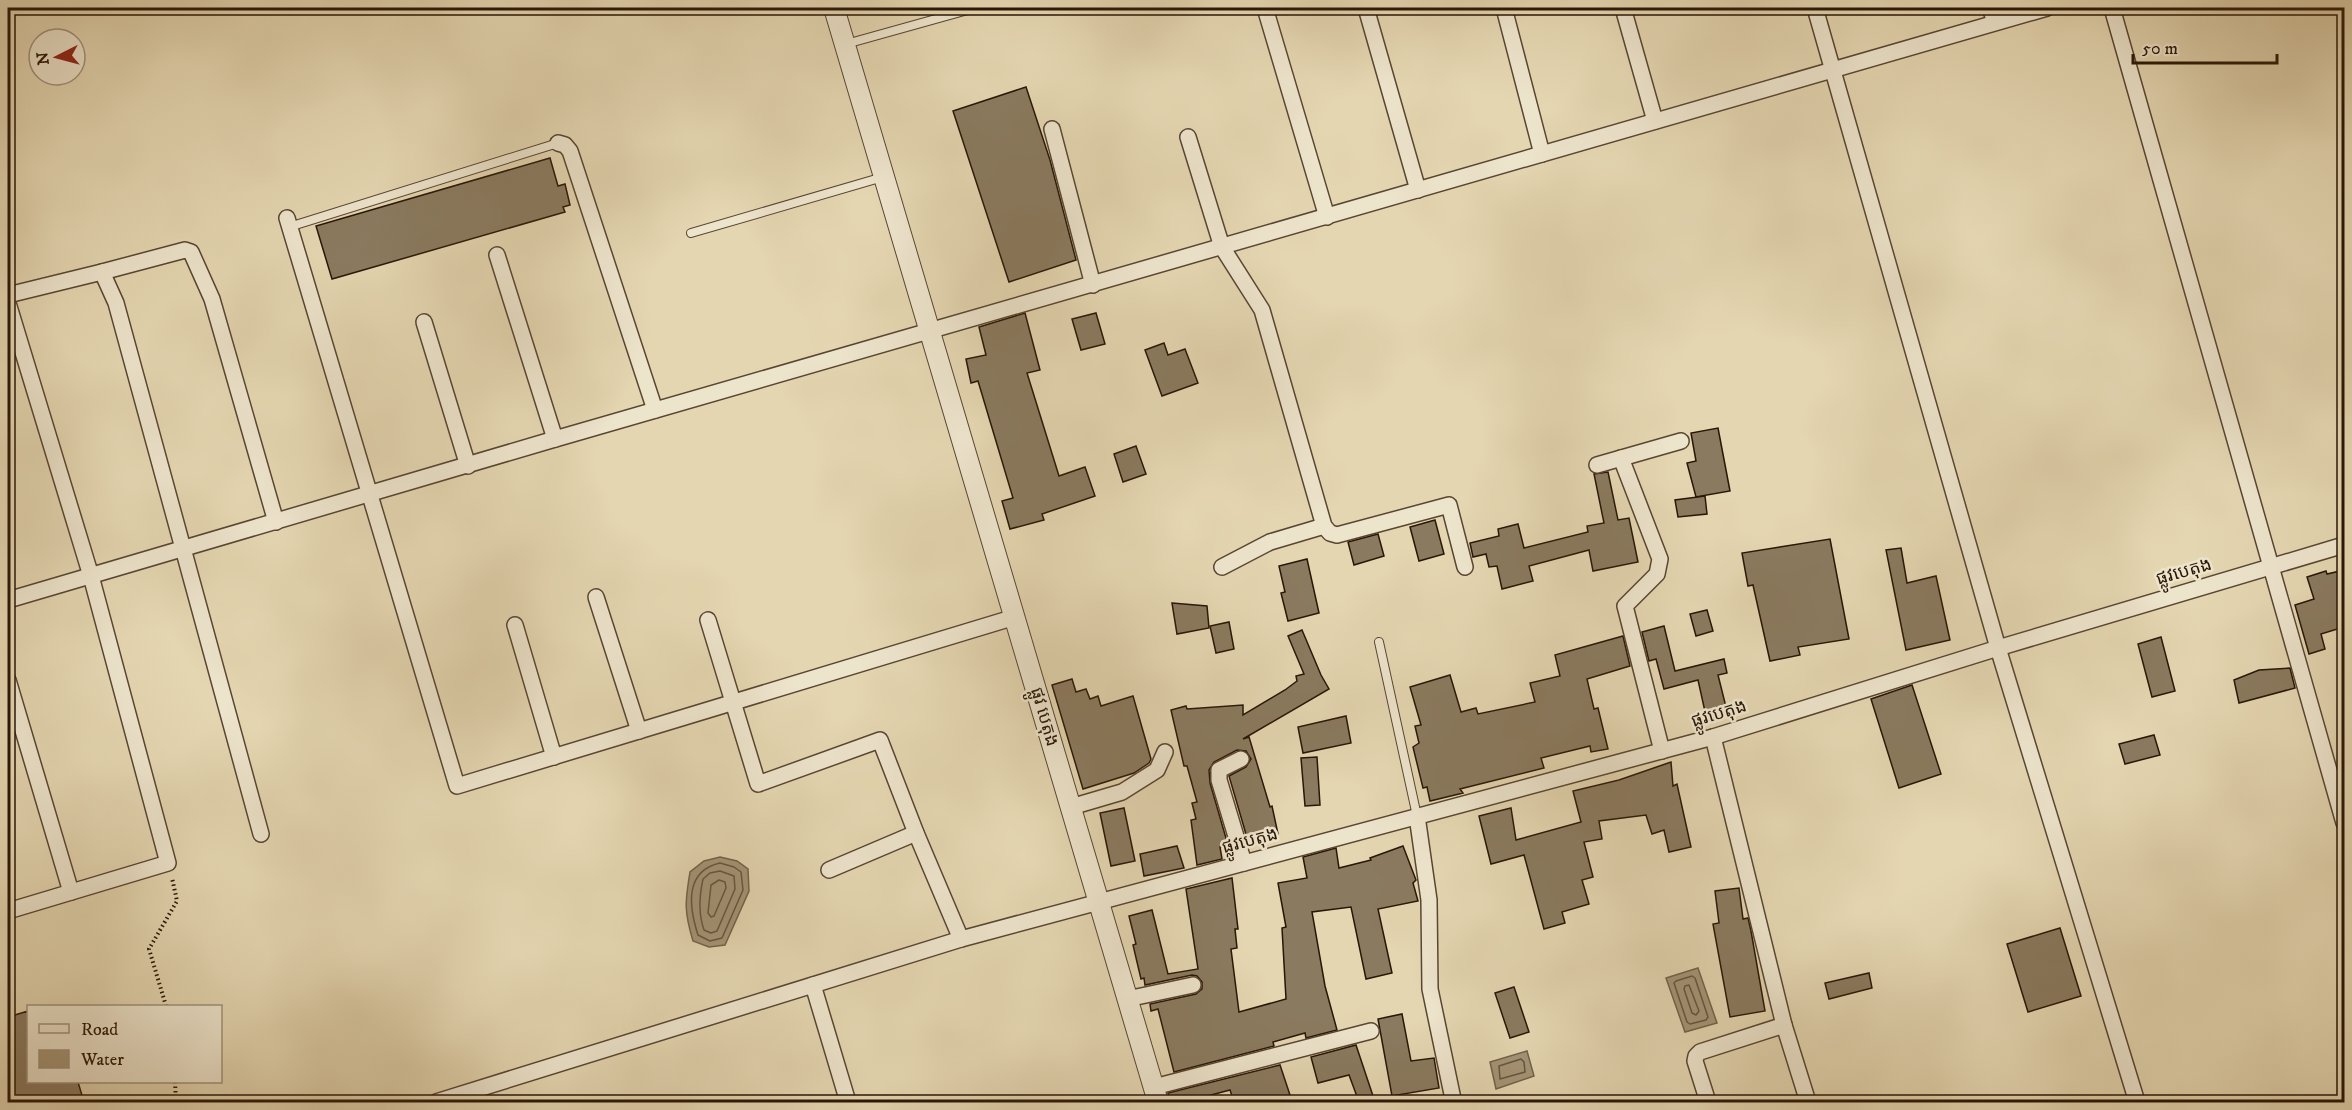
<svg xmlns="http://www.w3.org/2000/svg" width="2352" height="1110" font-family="'IM FELL DW Pica','Noto Sans Khmer',serif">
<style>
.water{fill:#a49577;stroke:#73624a;stroke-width:1.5}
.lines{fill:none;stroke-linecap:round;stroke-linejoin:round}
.shore{stroke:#66563f;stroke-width:1.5}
.building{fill:#8a7a5f;stroke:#291607;stroke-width:1.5}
.service-casing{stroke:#584632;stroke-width:10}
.minor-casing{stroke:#584632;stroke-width:18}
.tertiary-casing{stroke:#584632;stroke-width:22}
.path{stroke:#291607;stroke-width:4;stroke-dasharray:1.5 3;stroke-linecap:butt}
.service{stroke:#ede4cc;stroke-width:8}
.minor{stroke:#ede4cc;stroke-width:15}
.tertiary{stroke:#ede4cc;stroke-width:20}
.labels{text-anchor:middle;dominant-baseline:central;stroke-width:5;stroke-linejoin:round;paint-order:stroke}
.street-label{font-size:18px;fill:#291607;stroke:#ede4cc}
</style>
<rect width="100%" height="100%" fill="#e4d6b1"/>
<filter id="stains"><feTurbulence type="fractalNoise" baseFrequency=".00333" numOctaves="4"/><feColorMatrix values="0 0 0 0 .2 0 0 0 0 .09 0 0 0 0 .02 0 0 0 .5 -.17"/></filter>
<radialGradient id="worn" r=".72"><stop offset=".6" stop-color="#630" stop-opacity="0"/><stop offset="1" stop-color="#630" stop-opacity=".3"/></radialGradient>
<g class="water">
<path d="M 720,857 L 737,861 L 748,869 L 749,891 L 725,945 L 709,947 L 693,941 C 684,911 685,902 690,872 L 704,861 Z"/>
<path d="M 1698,968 L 1717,1023 L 1685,1032 L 1666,978 Z"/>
<path d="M 1527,1051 L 1534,1076 L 1496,1089 L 1490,1062 Z"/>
</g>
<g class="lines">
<g class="shore">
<path d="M 720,863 L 734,867 L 741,872 L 743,890 L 722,938 L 710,941 L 698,935 C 689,907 684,871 720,863 Z"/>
<path d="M 720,871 L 734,876 L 735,889 L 717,931 L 711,933 L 704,930 C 698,913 699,897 703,879 L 710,873 Z"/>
<path d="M 719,880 L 725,882 L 726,888 L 714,916 L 711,917 L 708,913 L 711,885 Z"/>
<path d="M 1692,976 L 1695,978 L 1708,1017 L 1706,1020 L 1690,1024 L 1687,1022 L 1674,983 L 1676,981 Z"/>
<path d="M 1689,985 L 1699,1011 L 1696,1015 L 1692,1013 L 1684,989 L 1685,986 Z"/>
<path d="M 1521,1059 L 1524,1062 L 1525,1072 L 1500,1079 L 1499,1066 Z"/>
</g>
</g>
<g class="building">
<path d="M 1026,87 L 1050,160 L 1076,260 L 1009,282 L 953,111 Z"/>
<path d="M 550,158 L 558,186 L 565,184 L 570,205 L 563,207 L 565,212 L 332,279 L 316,226 Z"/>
<path d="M 1025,313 L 1040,370 L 1027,373 L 1059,476 L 1085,467 L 1095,496 L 1042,514 L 1044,520 L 1010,529 L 1002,501 L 1013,498 L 978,381 L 971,383 L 966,359 L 986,355 L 979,327 Z"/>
<path d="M 1096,313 L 1105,344 L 1081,350 L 1072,319 Z"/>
<path d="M 1164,343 L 1168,355 L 1185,349 L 1198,383 L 1162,396 L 1145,350 Z"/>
<path d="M 1718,428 L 1730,491 L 1696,497 L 1687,463 L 1696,461 L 1691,433 Z"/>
<path d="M 1136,446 L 1146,474 L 1123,482 L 1114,454 Z"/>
<path d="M 1608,472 L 1618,520 L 1629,518 L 1638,562 L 1593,571 L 1589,550 L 1529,566 L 1533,581 L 1502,589 L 1497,566 L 1489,567 L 1486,554 L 1473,557 L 1470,543 L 1499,536 L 1498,529 L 1518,524 L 1524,548 L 1588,532 L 1587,526 L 1604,523 L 1594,474 Z"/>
<path d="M 1705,496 L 1707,514 L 1678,517 L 1675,500 Z"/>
<path d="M 1435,520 L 1444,554 L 1419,561 L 1410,527 Z"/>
<path d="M 1378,534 L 1384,556 L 1354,565 L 1348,542 Z"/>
<path d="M 1830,539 L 1849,639 L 1798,647 L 1800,655 L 1770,661 L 1753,585 L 1748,586 L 1742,553 Z"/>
<path d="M 1901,548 L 1907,583 L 1936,576 L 1950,640 L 1906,650 L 1886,550 Z"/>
<path d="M 1307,559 L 1319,613 L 1288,621 L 1281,593 L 1285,592 L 1279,566 Z"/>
<path d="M 2344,570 L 2344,627 L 2321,634 L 2325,649 L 2309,654 L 2295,605 L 2314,599 L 2307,577 L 2326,571 L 2327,574 Z"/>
<path d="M 1172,603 L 1207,606 L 1209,628 L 1177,634 Z"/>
<path d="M 1707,610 L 1713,631 L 1696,636 L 1690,614 Z"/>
<path d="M 1229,622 L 1234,649 L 1216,653 L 1210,626 Z"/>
<path d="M 1664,626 L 1675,671 L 1724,659 L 1727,673 L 1718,675 L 1727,711 L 1706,716 L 1698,680 L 1664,689 L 1656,659 L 1649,661 L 1642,632 Z"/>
<path d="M 1302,630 L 1321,675 L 1329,689 L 1243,739 L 1249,737 L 1270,807 L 1272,806 L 1278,834 L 1248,841 L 1229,776 L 1246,767 L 1251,759 L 1246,751 L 1237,750 L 1214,762 L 1209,770 L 1210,783 L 1228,845 L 1220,847 L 1222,859 L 1197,865 L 1191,820 L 1196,819 L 1192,803 L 1197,802 L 1187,766 L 1184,766 L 1171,710 L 1186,706 L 1187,709 L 1243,705 L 1243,715 L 1285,690 L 1297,681 L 1296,676 L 1304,674 L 1288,636 Z"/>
<path d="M 1623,636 L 1630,666 L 1587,679 L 1594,709 L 1598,708 L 1608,749 L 1591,752 L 1590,746 L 1541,758 L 1544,768 L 1460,789 L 1463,793 L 1430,801 L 1427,787 L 1423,788 L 1413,747 L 1419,743 L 1415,726 L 1421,725 L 1410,687 L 1450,675 L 1461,712 L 1476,708 L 1478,714 L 1535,702 L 1530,683 L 1560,676 L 1555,655 Z"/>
<path d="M 2161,637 L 2175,691 L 2152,697 L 2138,644 Z"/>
<path d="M 2290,668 L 2295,688 L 2239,703 L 2234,680 L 2259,670 Z"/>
<path d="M 1072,679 L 1076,692 L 1086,689 L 1090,699 L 1098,696 L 1101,706 L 1133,696 L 1151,759 L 1149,763 L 1134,773 L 1083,789 L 1052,685 Z"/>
<path d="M 1912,685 L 1941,774 L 1899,788 L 1871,699 Z"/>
<path d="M 1346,716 L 1351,743 L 1303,753 L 1298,727 Z"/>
<path d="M 2154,735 L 2160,755 L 2125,764 L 2119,744 Z"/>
<path d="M 1317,757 L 1320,805 L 1305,806 L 1301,758 Z"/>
<path d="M 1671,762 L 1673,786 L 1677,784 L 1691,847 L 1669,852 L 1664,830 L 1652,834 L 1646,815 L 1599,821 L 1602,839 L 1584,842 L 1593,877 L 1582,880 L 1589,904 L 1562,912 L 1565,923 L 1544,929 L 1524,855 L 1491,864 L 1479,816 L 1511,808 L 1516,840 L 1581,822 L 1573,791 L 1619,780 Z"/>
<path d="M 1124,808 L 1135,861 L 1111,866 L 1100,813 Z"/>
<path d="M 1177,846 L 1184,868 L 1144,876 L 1140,854 Z"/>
<path d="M 1403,846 L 1416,880 L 1413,883 L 1418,901 L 1378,909 L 1392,973 L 1366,979 L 1351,907 L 1312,912 L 1325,986 L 1337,1030 L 1306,1038 L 1305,1033 L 1273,1042 L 1274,1046 L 1174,1072 L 1158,1009 L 1151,1011 L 1150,1004 L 1196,994 L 1202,989 L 1202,982 L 1197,976 L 1192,975 L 1145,985 L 1144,978 L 1141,979 L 1133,945 L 1136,944 L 1129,916 L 1152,910 L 1168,974 L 1198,969 L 1186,889 L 1232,878 L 1238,929 L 1235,929 L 1237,948 L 1231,949 L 1239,1012 L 1286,999 L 1282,928 L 1286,927 L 1278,883 L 1307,878 L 1303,857 L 1336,848 L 1339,868 L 1371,860 L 1370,858 Z"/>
<path d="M 1739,888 L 1743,919 L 1748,918 L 1751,931 L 1765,1011 L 1730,1017 L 1713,924 L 1719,923 L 1715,891 Z"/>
<path d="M 2060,928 L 2081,996 L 2028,1012 L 2007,944 Z"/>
<path d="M 1869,973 L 1872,988 L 1829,999 L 1825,983 Z"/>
<path d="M 1514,987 L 1529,1032 L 1510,1038 L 1495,993 Z"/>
<path d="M 28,1011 L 28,1082 L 78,1082 L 84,1102 L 8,1102 L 8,1017 Z"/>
<path d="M 1402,1014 L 1411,1061 L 1434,1058 L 1439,1088 L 1392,1096 L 1378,1019 Z"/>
<path d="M 1356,1045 L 1374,1099 L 1359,1102 L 1349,1075 L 1318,1083 L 1311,1057 Z"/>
<path d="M 1280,1065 L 1290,1095 L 1268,1102 L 1234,1102 L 1230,1090 L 1185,1102 L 1170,1102 L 1168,1093 Z"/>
</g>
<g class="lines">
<g class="service-casing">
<g id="service">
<path d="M 846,44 L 975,8"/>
<path d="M 289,227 L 558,143"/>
<path d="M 691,233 L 883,177"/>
<path d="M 1379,642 L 1417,816"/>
</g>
</g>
<g class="minor-casing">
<g id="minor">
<path d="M 1265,8 L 1327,217"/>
<path d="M 1366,8 L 1418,190"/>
<path d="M 1504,8 L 1542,154"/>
<path d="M 1623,8 L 1655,121"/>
<path d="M 1815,8 L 1998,648 L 2137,1102"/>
<path d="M 1990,8 L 1995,22"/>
<path d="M 2112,8 L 2344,823"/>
<path d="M 1052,129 L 1093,285"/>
<path d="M 1188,137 L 1222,247 L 1262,310 L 1324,526 L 1330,533 L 1337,535 L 1449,505 L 1465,567"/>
<path d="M 558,143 L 565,145 L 570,151 L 655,410"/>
<path d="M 287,218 L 457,786 L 1015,617"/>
<path d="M 497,255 L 555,439"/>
<path d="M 102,272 L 185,250 L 191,252 L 212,299 L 276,522"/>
<path d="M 8,295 L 102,272 L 116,303 L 261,834"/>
<path d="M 8,303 L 91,576 L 168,863 L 8,911"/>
<path d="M 424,322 L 468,466"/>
<path d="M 1621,458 L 1660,559 L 1657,574 L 1625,606 L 1662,751"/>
<path d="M 1597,465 L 1681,441"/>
<path d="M 1222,567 L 1270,542 L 1324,526"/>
<path d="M 596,597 L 639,731"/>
<path d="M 8,600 L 555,439 L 2047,8"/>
<path d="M 708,620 L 758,784 L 880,740 L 916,833 L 961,939"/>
<path d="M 515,625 L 554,757"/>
<path d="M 8,680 L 71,892"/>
<path d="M 1241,759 L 1219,770 L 1219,780 L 1244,863"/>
<path d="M 1071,807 L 1122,792 L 1157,770 L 1165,752"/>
<path d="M 1417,816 L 1429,900 L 1430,989 L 1453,1099"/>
<path d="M 829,870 L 916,833"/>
<path d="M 813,985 L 848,1102"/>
<path d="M 1127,999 L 1193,985"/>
<path d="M 1784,1025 L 1808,1102"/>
<path d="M 1154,1087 L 1371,1031"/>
<path d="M 436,1102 L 961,939 L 1713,737 L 1998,648 L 2344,545"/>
<path d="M 1708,1102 L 1695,1061 L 1696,1056 L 1700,1052 L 1784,1025 L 1713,737"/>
</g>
</g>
<g class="tertiary-casing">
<path id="tertiary" d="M 834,8 L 1158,1102"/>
</g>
<g class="path">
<path d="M 166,1006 L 149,949 L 177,901 L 172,878"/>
<path d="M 175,1082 L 176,1102"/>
</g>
<use href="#service" class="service"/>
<use href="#minor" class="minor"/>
<use href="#tertiary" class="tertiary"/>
</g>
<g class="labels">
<g class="street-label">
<text transform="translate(2184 572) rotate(-16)">ផ្លូវបេតុង</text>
<text transform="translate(1719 714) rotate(-17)">ផ្លូវបេតុង</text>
<text transform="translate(1044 717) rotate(74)">ផ្លូវ បេតុង</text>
<text transform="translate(1250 841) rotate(-15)">ផ្លូវបេតុង</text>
</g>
</g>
<rect width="2352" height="1110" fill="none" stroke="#e4d6b1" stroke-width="30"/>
<rect x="9" y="9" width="2334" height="1092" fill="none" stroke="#291607" stroke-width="3"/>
<rect x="15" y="15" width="2322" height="1080" fill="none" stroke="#291607" stroke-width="1.5"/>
<rect x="27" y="1005" width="195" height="78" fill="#ede4cc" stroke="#9f927d" stroke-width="1.5"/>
<rect x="39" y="1024" width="30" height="9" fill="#ede4cc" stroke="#9f927d" stroke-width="1.5"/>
<text x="81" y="1035" font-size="18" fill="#291607">Road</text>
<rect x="39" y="1050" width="30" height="18" fill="#a49577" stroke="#9f927d" stroke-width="1.5"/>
<text x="81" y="1065" font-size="18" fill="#291607">Water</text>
<g transform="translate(57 57) rotate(264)"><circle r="28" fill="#ede4cc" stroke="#9f927d" stroke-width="1.5"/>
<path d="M0-4.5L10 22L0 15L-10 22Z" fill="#8f2418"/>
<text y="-9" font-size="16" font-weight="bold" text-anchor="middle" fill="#291607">N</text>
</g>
<path d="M2133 54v9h144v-9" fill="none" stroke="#291607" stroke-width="3"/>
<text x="2142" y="54" font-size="18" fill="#291607" stroke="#ede4cc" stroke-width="4.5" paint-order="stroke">50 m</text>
<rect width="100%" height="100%" filter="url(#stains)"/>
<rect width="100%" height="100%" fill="url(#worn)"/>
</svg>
